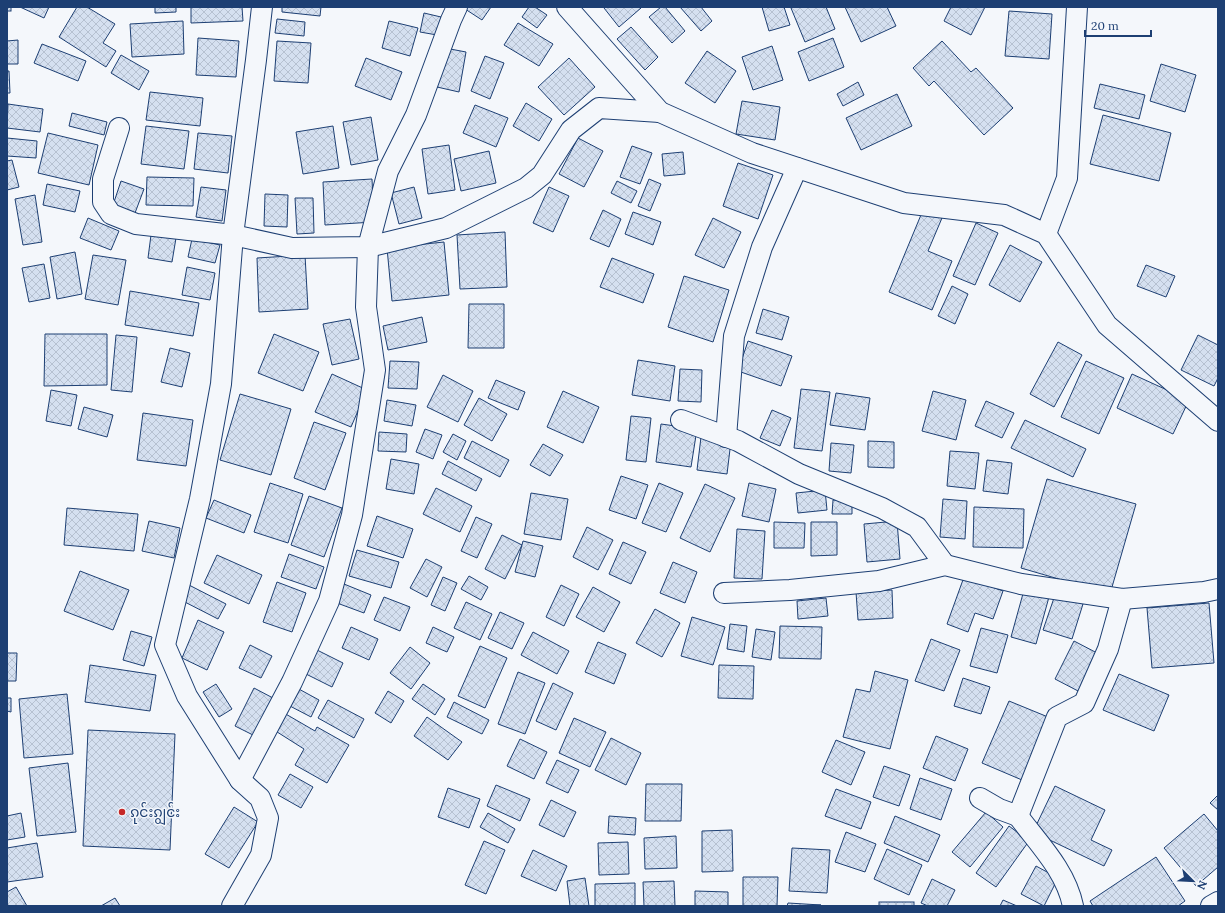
<svg xmlns="http://www.w3.org/2000/svg" width="1225" height="913" font-family="Lora,'Noto Sans Myanmar',serif">
<style>
.building{fill:url(#building-cross-hatch);stroke:#1d3f73}
.lines{fill:none;stroke-linecap:round;stroke-linejoin:round}
.street-casing{stroke:#1d3f73;stroke-width:22}
.street{stroke:#f4f7fb;stroke-width:20}
.poi-dot{fill:#c62828;stroke:#f4f7fb;stroke-width:1.5}
.labels{text-anchor:middle;dominant-baseline:central;stroke-width:3;stroke-linejoin:round;paint-order:stroke}
.poi-label{font-size:14px;fill:#1d3f73;stroke:#f4f7fb;text-anchor:start}
</style>
<defs>
<pattern id="building-cross-hatch" width="8" height="8" patternUnits="userSpaceOnUse"><rect width="8" height="8" fill="#d5e0f0"/><path d="M0 0l8 8M0 8l8-8" fill="none" stroke="#b6c1d1"/></pattern>
</defs>
<rect width="100%" height="100%" fill="#f4f7fb"/>
<g class="building">
<rect x="7" y="7" width="4" height="4"/>
<path d="M 20,7 L 49,7 L 44,18 Z"/>
<path d="M 77,7 L 87,7 L 115,24 L 103,43 L 116,51 L 106,67 L 59,37 Z"/>
<path d="M 155,7 L 176,7 L 176,12 L 155,13 Z"/>
<path d="M 191,7 L 242,7 L 243,21 L 191,23 Z"/>
<path d="M 282,7 L 321,7 L 320,16 L 282,12 Z"/>
<path d="M 462,7 L 491,7 L 482,20 Z"/>
<path d="M 529,7 L 535,7 L 547,15 L 537,28 L 522,17 Z"/>
<path d="M 606,7 L 640,7 L 641,8 L 619,27 L 604,8 Z"/>
<path d="M 661,7 L 665,7 L 685,31 L 672,43 L 649,17 Z"/>
<path d="M 680,7 L 701,7 L 712,21 L 701,31 Z"/>
<path d="M 762,7 L 784,7 L 790,25 L 769,31 Z"/>
<path d="M 794,7 L 826,7 L 835,29 L 805,42 L 791,8 Z"/>
<path d="M 845,7 L 887,7 L 896,26 L 861,42 Z"/>
<path d="M 951,7 L 985,7 L 971,35 L 944,21 Z"/>
<path d="M 1009,11 L 1052,14 L 1049,59 L 1005,56 Z"/>
<path d="M 424,13 L 441,17 L 437,35 L 420,32 Z"/>
<path d="M 277,19 L 305,22 L 304,36 L 275,33 Z"/>
<path d="M 183,21 L 184,54 L 132,57 L 130,24 Z"/>
<path d="M 389,21 L 418,28 L 410,56 L 382,48 Z"/>
<path d="M 518,23 L 553,44 L 539,66 L 504,45 Z"/>
<path d="M 631,27 L 658,57 L 645,70 L 617,39 Z"/>
<path d="M 198,38 L 239,41 L 236,77 L 196,75 Z"/>
<path d="M 833,38 L 844,67 L 809,81 L 798,52 Z"/>
<path d="M 18,40 L 18,64 L 7,64 L 7,41 Z"/>
<path d="M 277,41 L 311,43 L 308,83 L 274,81 Z"/>
<path d="M 942,41 L 971,72 L 976,68 L 1013,108 L 984,135 L 934,81 L 929,86 L 913,68 Z"/>
<path d="M 42,44 L 86,61 L 78,81 L 34,63 Z"/>
<path d="M 772,46 L 783,80 L 753,90 L 742,57 Z"/>
<path d="M 445,48 L 466,52 L 459,92 L 437,87 Z"/>
<path d="M 707,51 L 736,71 L 715,103 L 685,83 Z"/>
<path d="M 121,55 L 149,71 L 139,90 L 111,73 Z"/>
<path d="M 485,56 L 504,63 L 490,99 L 471,91 Z"/>
<path d="M 366,58 L 402,72 L 391,100 L 355,86 Z"/>
<path d="M 569,58 L 595,87 L 564,115 L 538,87 Z"/>
<path d="M 1161,64 L 1196,75 L 1185,112 L 1150,101 Z"/>
<path d="M 7,71 L 9,71 L 10,93 L 7,93 Z"/>
<path d="M 858,82 L 864,95 L 843,106 L 837,94 Z"/>
<path d="M 1100,84 L 1145,95 L 1139,119 L 1094,108 Z"/>
<path d="M 150,92 L 203,98 L 200,126 L 146,120 Z"/>
<path d="M 897,94 L 912,126 L 861,150 L 846,118 Z"/>
<path d="M 742,101 L 780,107 L 775,140 L 736,134 Z"/>
<path d="M 526,103 L 552,119 L 539,141 L 513,126 Z"/>
<path d="M 8,104 L 43,109 L 40,132 L 7,128 Z"/>
<path d="M 475,105 L 508,118 L 496,147 L 463,133 Z"/>
<path d="M 72,113 L 107,122 L 104,135 L 69,126 Z"/>
<path d="M 1103,115 L 1171,133 L 1159,181 L 1090,164 Z"/>
<path d="M 371,117 L 378,160 L 351,165 L 343,122 Z"/>
<path d="M 146,126 L 189,131 L 184,169 L 141,164 Z"/>
<path d="M 333,126 L 339,168 L 303,174 L 296,132 Z"/>
<path d="M 48,133 L 98,145 L 89,185 L 38,173 Z"/>
<path d="M 198,133 L 232,136 L 228,173 L 194,169 Z"/>
<path d="M 7,138 L 37,141 L 36,158 L 7,156 Z"/>
<path d="M 578,138 L 603,151 L 584,187 L 559,174 Z"/>
<path d="M 449,145 L 455,190 L 428,194 L 422,149 Z"/>
<path d="M 632,146 L 652,153 L 640,184 L 620,177 Z"/>
<path d="M 489,151 L 496,183 L 461,191 L 454,159 Z"/>
<path d="M 683,152 L 685,174 L 664,176 L 662,154 Z"/>
<path d="M 12,160 L 19,187 L 7,190 L 7,161 Z"/>
<path d="M 738,163 L 773,175 L 758,219 L 723,206 Z"/>
<path d="M 147,177 L 194,178 L 193,206 L 146,205 Z"/>
<path d="M 372,179 L 374,222 L 325,225 L 323,182 Z"/>
<path d="M 649,179 L 661,184 L 650,211 L 638,206 Z"/>
<path d="M 121,181 L 144,189 L 135,213 L 113,205 Z"/>
<path d="M 617,181 L 637,191 L 631,203 L 611,193 Z"/>
<path d="M 47,184 L 80,191 L 75,212 L 43,205 Z"/>
<path d="M 201,187 L 226,190 L 222,221 L 196,217 Z"/>
<path d="M 414,187 L 422,218 L 399,224 L 391,193 Z"/>
<path d="M 549,187 L 569,196 L 553,232 L 533,223 Z"/>
<path d="M 265,194 L 288,195 L 287,227 L 264,226 Z"/>
<path d="M 35,195 L 42,242 L 23,245 L 15,199 Z"/>
<path d="M 295,198 L 313,198 L 314,233 L 297,234 Z"/>
<path d="M 603,210 L 621,219 L 609,247 L 590,239 Z"/>
<path d="M 923,210 L 942,218 L 928,251 L 952,261 L 932,310 L 889,292 Z"/>
<path d="M 633,212 L 661,222 L 653,245 L 625,234 Z"/>
<path d="M 88,218 L 119,231 L 111,250 L 80,238 Z"/>
<path d="M 713,218 L 741,232 L 724,268 L 695,255 Z"/>
<path d="M 976,223 L 998,233 L 975,285 L 953,276 Z"/>
<path d="M 505,232 L 507,287 L 460,289 L 457,235 Z"/>
<path d="M 151,235 L 176,238 L 172,262 L 148,258 Z"/>
<path d="M 192,239 L 220,245 L 215,263 L 188,257 Z"/>
<path d="M 444,242 L 449,295 L 392,301 L 387,248 Z"/>
<path d="M 1010,245 L 1042,262 L 1020,302 L 989,285 Z"/>
<path d="M 75,252 L 82,294 L 57,299 L 50,257 Z"/>
<path d="M 93,255 L 126,260 L 118,305 L 85,299 Z"/>
<path d="M 305,255 L 308,309 L 259,312 L 257,258 Z"/>
<path d="M 612,258 L 654,274 L 643,303 L 600,287 Z"/>
<path d="M 44,264 L 50,298 L 29,302 L 22,268 Z"/>
<path d="M 1146,265 L 1175,276 L 1166,297 L 1137,286 Z"/>
<path d="M 187,267 L 215,273 L 210,300 L 182,295 Z"/>
<path d="M 684,276 L 729,290 L 713,342 L 668,327 Z"/>
<path d="M 952,286 L 968,294 L 955,324 L 938,316 Z"/>
<path d="M 130,291 L 199,303 L 193,336 L 125,325 Z"/>
<path d="M 469,304 L 504,304 L 504,348 L 468,348 Z"/>
<path d="M 763,309 L 789,317 L 782,340 L 756,333 Z"/>
<path d="M 422,317 L 427,342 L 388,350 L 383,326 Z"/>
<path d="M 350,319 L 359,359 L 332,365 L 323,324 Z"/>
<path d="M 45,334 L 107,334 L 107,385 L 44,386 Z"/>
<path d="M 274,334 L 319,352 L 303,391 L 258,373 Z"/>
<path d="M 116,335 L 137,337 L 132,392 L 111,390 Z"/>
<path d="M 1198,335 L 1218,345 L 1218,378 L 1214,386 L 1181,370 Z"/>
<path d="M 748,341 L 792,356 L 781,386 L 738,371 Z"/>
<path d="M 1058,342 L 1082,355 L 1054,407 L 1030,394 Z"/>
<path d="M 170,348 L 190,353 L 182,387 L 161,382 Z"/>
<path d="M 638,360 L 675,366 L 670,401 L 632,395 Z"/>
<path d="M 390,361 L 419,362 L 417,389 L 388,388 Z"/>
<path d="M 1086,361 L 1124,378 L 1099,434 L 1061,417 Z"/>
<path d="M 680,369 L 702,370 L 701,402 L 678,401 Z"/>
<path d="M 332,374 L 367,390 L 351,427 L 315,412 Z"/>
<path d="M 1132,374 L 1189,400 L 1173,434 L 1117,408 Z"/>
<path d="M 443,375 L 473,391 L 458,422 L 427,407 Z"/>
<path d="M 496,380 L 525,392 L 518,410 L 488,398 Z"/>
<path d="M 801,389 L 830,392 L 822,451 L 794,448 Z"/>
<path d="M 51,390 L 77,395 L 71,426 L 46,421 Z"/>
<path d="M 563,391 L 599,407 L 583,443 L 547,427 Z"/>
<path d="M 933,391 L 966,400 L 956,440 L 922,431 Z"/>
<path d="M 836,393 L 870,398 L 865,430 L 830,425 Z"/>
<path d="M 240,394 L 291,409 L 271,475 L 220,460 Z"/>
<path d="M 479,398 L 507,414 L 492,441 L 464,425 Z"/>
<path d="M 387,400 L 416,405 L 412,426 L 384,421 Z"/>
<path d="M 986,401 L 1014,413 L 1002,438 L 975,426 Z"/>
<path d="M 84,407 L 113,415 L 107,437 L 78,429 Z"/>
<path d="M 772,410 L 791,418 L 780,446 L 760,438 Z"/>
<path d="M 143,413 L 193,420 L 186,466 L 137,460 Z"/>
<path d="M 631,416 L 651,418 L 646,462 L 626,460 Z"/>
<path d="M 1025,420 L 1086,449 L 1073,477 L 1011,448 Z"/>
<path d="M 314,422 L 346,433 L 325,490 L 294,478 Z"/>
<path d="M 661,424 L 697,429 L 691,467 L 656,462 Z"/>
<path d="M 425,429 L 442,435 L 433,459 L 416,452 Z"/>
<path d="M 379,432 L 407,434 L 406,452 L 378,451 Z"/>
<path d="M 453,434 L 466,441 L 457,460 L 443,452 Z"/>
<path d="M 701,437 L 731,441 L 727,474 L 697,470 Z"/>
<path d="M 472,441 L 509,460 L 500,477 L 464,458 Z"/>
<path d="M 868,441 L 894,442 L 894,468 L 868,467 Z"/>
<path d="M 831,443 L 854,445 L 851,473 L 829,471 Z"/>
<path d="M 543,444 L 563,455 L 550,476 L 530,465 Z"/>
<path d="M 950,451 L 979,453 L 975,489 L 947,486 Z"/>
<path d="M 391,459 L 419,464 L 414,494 L 386,489 Z"/>
<path d="M 987,460 L 1012,463 L 1008,494 L 983,491 Z"/>
<path d="M 448,461 L 482,479 L 476,491 L 442,474 Z"/>
<path d="M 621,476 L 648,485 L 636,519 L 609,510 Z"/>
<path d="M 1047,479 L 1136,504 L 1110,594 L 1021,568 Z"/>
<path d="M 270,483 L 303,494 L 288,543 L 254,532 Z"/>
<path d="M 659,483 L 683,493 L 666,532 L 642,523 Z"/>
<path d="M 749,483 L 776,489 L 769,522 L 742,516 Z"/>
<path d="M 705,484 L 735,498 L 710,552 L 680,538 Z"/>
<path d="M 436,488 L 472,506 L 460,532 L 423,514 Z"/>
<path d="M 825,490 L 827,510 L 798,513 L 796,493 Z"/>
<path d="M 531,493 L 568,499 L 561,540 L 524,534 Z"/>
<path d="M 309,496 L 342,508 L 324,557 L 291,545 Z"/>
<path d="M 943,499 L 967,501 L 965,539 L 940,537 Z"/>
<path d="M 214,500 L 251,515 L 244,533 L 206,518 Z"/>
<path d="M 833,500 L 852,501 L 852,514 L 832,514 Z"/>
<path d="M 974,507 L 1024,509 L 1023,548 L 973,547 Z"/>
<path d="M 67,508 L 138,514 L 134,551 L 64,545 Z"/>
<path d="M 377,516 L 413,529 L 403,558 L 367,546 Z"/>
<path d="M 476,517 L 492,524 L 477,558 L 461,551 Z"/>
<path d="M 149,521 L 180,528 L 174,558 L 142,551 Z"/>
<path d="M 897,521 L 900,559 L 867,562 L 864,524 Z"/>
<path d="M 774,522 L 805,523 L 804,548 L 774,548 Z"/>
<path d="M 811,522 L 837,522 L 837,555 L 811,556 Z"/>
<path d="M 587,527 L 613,540 L 598,570 L 573,557 Z"/>
<path d="M 737,529 L 765,531 L 762,579 L 734,578 Z"/>
<path d="M 502,535 L 522,545 L 505,579 L 485,569 Z"/>
<path d="M 523,541 L 543,546 L 535,577 L 515,572 Z"/>
<path d="M 623,542 L 646,552 L 631,584 L 609,574 Z"/>
<path d="M 357,550 L 399,562 L 391,588 L 349,576 Z"/>
<path d="M 289,554 L 324,567 L 316,589 L 281,577 Z"/>
<path d="M 217,555 L 262,575 L 249,604 L 204,583 Z"/>
<path d="M 426,559 L 442,567 L 427,597 L 410,588 Z"/>
<path d="M 673,562 L 697,572 L 685,603 L 660,593 Z"/>
<path d="M 80,571 L 129,590 L 113,630 L 64,611 Z"/>
<path d="M 469,576 L 488,587 L 481,600 L 461,589 Z"/>
<path d="M 443,577 L 457,583 L 445,611 L 431,605 Z"/>
<path d="M 964,577 L 1003,591 L 993,619 L 975,613 L 968,632 L 947,624 Z"/>
<path d="M 277,582 L 306,593 L 292,632 L 263,622 Z"/>
<path d="M 187,584 L 226,604 L 218,619 L 179,599 Z"/>
<path d="M 344,584 L 371,595 L 364,613 L 337,603 Z"/>
<path d="M 561,585 L 579,594 L 564,626 L 546,617 Z"/>
<path d="M 593,587 L 620,602 L 604,632 L 576,617 Z"/>
<path d="M 892,590 L 893,618 L 858,620 L 856,592 Z"/>
<path d="M 1024,590 L 1049,597 L 1036,644 L 1011,637 Z"/>
<path d="M 1055,595 L 1083,604 L 1072,639 L 1043,630 Z"/>
<path d="M 384,597 L 410,607 L 400,631 L 374,620 Z"/>
<path d="M 826,598 L 828,616 L 798,619 L 797,601 Z"/>
<path d="M 466,602 L 492,614 L 480,640 L 454,628 Z"/>
<path d="M 1209,603 L 1214,663 L 1152,668 L 1147,608 Z"/>
<path d="M 655,609 L 680,623 L 662,657 L 636,643 Z"/>
<path d="M 500,612 L 524,623 L 512,649 L 488,638 Z"/>
<path d="M 692,617 L 725,627 L 713,665 L 681,656 Z"/>
<path d="M 198,620 L 224,632 L 207,670 L 182,658 Z"/>
<path d="M 730,624 L 747,626 L 744,652 L 727,649 Z"/>
<path d="M 780,626 L 822,627 L 821,659 L 779,658 Z"/>
<path d="M 351,627 L 378,639 L 369,660 L 342,648 Z"/>
<path d="M 433,627 L 454,637 L 447,652 L 426,643 Z"/>
<path d="M 981,628 L 1008,635 L 997,673 L 970,666 Z"/>
<path d="M 756,629 L 775,632 L 771,660 L 752,657 Z"/>
<path d="M 131,631 L 152,637 L 144,666 L 123,660 Z"/>
<path d="M 533,632 L 569,651 L 557,674 L 521,655 Z"/>
<path d="M 931,639 L 960,650 L 944,691 L 915,681 Z"/>
<path d="M 1074,641 L 1099,654 L 1080,692 L 1055,679 Z"/>
<path d="M 598,642 L 626,654 L 614,684 L 585,672 Z"/>
<path d="M 250,645 L 272,656 L 261,678 L 239,668 Z"/>
<path d="M 480,646 L 507,658 L 485,708 L 458,696 Z"/>
<path d="M 410,647 L 430,663 L 411,689 L 390,673 Z"/>
<path d="M 317,650 L 343,663 L 332,687 L 306,674 Z"/>
<path d="M 7,653 L 17,653 L 16,681 L 7,681 Z"/>
<path d="M 90,665 L 156,675 L 150,711 L 85,702 Z"/>
<path d="M 719,665 L 754,666 L 753,699 L 718,698 Z"/>
<path d="M 875,671 L 908,680 L 890,749 L 843,737 L 856,689 L 870,692 Z"/>
<path d="M 518,672 L 545,683 L 525,734 L 498,724 Z"/>
<path d="M 1119,674 L 1169,695 L 1154,731 L 1103,710 Z"/>
<path d="M 963,678 L 990,687 L 981,714 L 954,706 Z"/>
<path d="M 553,683 L 573,693 L 556,730 L 536,721 Z"/>
<path d="M 216,684 L 232,709 L 219,717 L 203,692 Z"/>
<path d="M 423,684 L 445,699 L 435,715 L 412,699 Z"/>
<path d="M 254,688 L 273,698 L 253,735 L 235,726 Z"/>
<path d="M 297,688 L 319,700 L 311,717 L 288,705 Z"/>
<path d="M 388,691 L 404,701 L 391,723 L 375,713 Z"/>
<path d="M 67,694 L 73,754 L 24,758 L 19,699 Z"/>
<path d="M 7,698 L 11,698 L 11,712 L 7,711 Z"/>
<path d="M 328,700 L 364,719 L 354,738 L 318,718 Z"/>
<path d="M 1009,701 L 1048,717 L 1022,780 L 982,763 Z"/>
<path d="M 454,702 L 489,720 L 482,734 L 447,717 Z"/>
<path d="M 284,713 L 315,731 L 317,727 L 349,745 L 327,783 L 295,765 L 304,749 L 274,730 Z"/>
<path d="M 427,717 L 462,742 L 448,760 L 414,736 Z"/>
<path d="M 574,718 L 606,732 L 590,767 L 559,753 Z"/>
<path d="M 88,730 L 175,734 L 170,850 L 83,846 Z"/>
<path d="M 936,736 L 968,749 L 955,781 L 923,768 Z"/>
<path d="M 611,738 L 641,753 L 626,785 L 595,770 Z"/>
<path d="M 520,739 L 547,752 L 534,779 L 507,766 Z"/>
<path d="M 836,740 L 865,752 L 851,785 L 822,772 Z"/>
<path d="M 557,760 L 579,770 L 568,793 L 546,783 Z"/>
<path d="M 68,763 L 76,832 L 37,836 L 29,768 Z"/>
<path d="M 884,766 L 910,775 L 899,806 L 873,797 Z"/>
<path d="M 290,774 L 313,787 L 301,808 L 278,795 Z"/>
<path d="M 920,778 L 952,789 L 941,820 L 910,809 Z"/>
<path d="M 646,784 L 682,784 L 681,821 L 645,821 Z"/>
<path d="M 496,785 L 530,799 L 520,821 L 487,806 Z"/>
<path d="M 1055,786 L 1105,810 L 1091,840 L 1112,850 L 1104,866 L 1033,832 Z"/>
<path d="M 448,788 L 480,799 L 469,828 L 438,817 Z"/>
<path d="M 836,789 L 871,802 L 861,829 L 825,816 Z"/>
<path d="M 1218,795 L 1218,810 L 1210,803 Z"/>
<path d="M 551,800 L 576,812 L 564,837 L 539,825 Z"/>
<path d="M 234,807 L 258,822 L 229,868 L 205,854 Z"/>
<path d="M 986,812 L 1003,827 L 970,867 L 952,852 Z"/>
<path d="M 21,813 L 25,837 L 7,840 L 7,816 Z"/>
<path d="M 488,813 L 515,829 L 508,843 L 480,827 Z"/>
<path d="M 1204,814 L 1218,831 L 1218,867 L 1196,886 L 1164,848 Z"/>
<path d="M 609,816 L 636,818 L 635,835 L 608,833 Z"/>
<path d="M 895,816 L 940,835 L 928,862 L 884,843 Z"/>
<path d="M 1009,826 L 1029,841 L 996,887 L 976,873 Z"/>
<path d="M 732,830 L 733,871 L 702,872 L 702,831 Z"/>
<path d="M 846,832 L 876,844 L 865,872 L 835,862 Z"/>
<path d="M 676,836 L 677,868 L 645,869 L 644,838 Z"/>
<path d="M 484,841 L 505,850 L 486,894 L 465,885 Z"/>
<path d="M 628,842 L 629,874 L 599,875 L 598,843 Z"/>
<path d="M 37,843 L 43,877 L 7,882 L 7,848 Z"/>
<path d="M 792,848 L 830,850 L 827,893 L 789,891 Z"/>
<path d="M 887,849 L 922,865 L 909,895 L 874,879 Z"/>
<path d="M 533,850 L 567,866 L 556,891 L 521,876 Z"/>
<path d="M 1156,857 L 1185,901 L 1178,906 L 1093,906 L 1090,901 Z"/>
<path d="M 1036,866 L 1058,878 L 1044,906 L 1021,894 Z"/>
<path d="M 743,877 L 778,877 L 777,906 L 743,906 Z"/>
<path d="M 585,878 L 589,906 L 570,906 L 567,881 Z"/>
<path d="M 932,879 L 955,890 L 947,906 L 928,906 L 921,903 Z"/>
<path d="M 674,881 L 675,906 L 644,906 L 643,882 Z"/>
<path d="M 635,883 L 635,906 L 595,906 L 595,884 Z"/>
<path d="M 16,887 L 27,906 L 7,906 L 7,892 Z"/>
<path d="M 695,891 L 728,892 L 728,906 L 695,906 Z"/>
<path d="M 115,898 L 120,906 L 101,906 Z"/>
<path d="M 1003,900 L 1017,906 L 1000,906 Z"/>
<rect x="879" y="902" width="35" height="4"/>
<path d="M 788,903 L 821,905 L 787,906 Z"/>
</g>
<g class="lines">
<g class="street-casing">
<g id="street">
<path d="M 567,7 L 660,112 L 752,153 L 904,203 L 1004,215 L 1046,234 L 1107,325 L 1218,421"/>
<path d="M 119,128 L 103,179 L 103,202 L 111,214 L 136,224 L 233,235 L 292,248 L 368,247 L 446,228 L 526,188 L 542,175 L 571,130 L 599,108 L 660,112"/>
<path d="M 1046,234 L 1067,178 L 1077,7"/>
<path d="M 681,420 L 738,441 L 799,474 L 882,508 L 917,527 L 945,565"/>
<path d="M 726,437 L 734,336 L 762,247 L 797,168"/>
<path d="M 724,593 L 790,590 L 879,581 L 945,565 L 1021,584 L 1122,599 L 1204,592 L 1218,589"/>
<path d="M 240,780 L 292,682 L 329,601 L 352,515 L 375,370 L 366,307 L 368,247 L 388,171 L 416,115 L 451,20 L 457,7"/>
<path d="M 980,798 L 999,809 L 1018,816 L 1057,717 L 1084,703 L 1108,649 L 1122,599"/>
<path d="M 1018,816 C 1039,844 1066,871 1073,906"/>
<path d="M 232,906 L 261,855 L 268,818 L 260,798 L 240,780 L 187,696 L 165,645 L 200,499 L 221,384 L 233,235 L 256,60 L 262,7"/>
<path d="M 1211,906 L 1218,902"/>
</g>
</g>
<use href="#street" class="street"/>
</g>
<circle class="poi-dot" cx="122" cy="812" r="4"/>
<g class="labels">
<g class="poi-label">
<text x="130" y="812">ၵုင်းၵျွင်း</text>
</g>
</g>
<rect width="1225" height="913" fill="none" stroke="#1d3f73" stroke-width="16"/>
<g transform="translate(1193 881) rotate(114)" stroke="#f4f7fb" stroke-width="3" paint-order="stroke">
<path d="M0-3L7 15L0 10L-7 15Z" fill="#1d3f73"/>
<text y="-6" font-size="11" font-weight="bold" text-anchor="middle" fill="#1d3f73">N</text>
</g>
<path d="M1085 30v6h66v-6" fill="none" stroke="#1d3f73" stroke-width="2"/>
<text x="1091" y="30" font-size="12" fill="#1d3f73" stroke="#f4f7fb" stroke-width="3" paint-order="stroke">20 m</text>
</svg>
